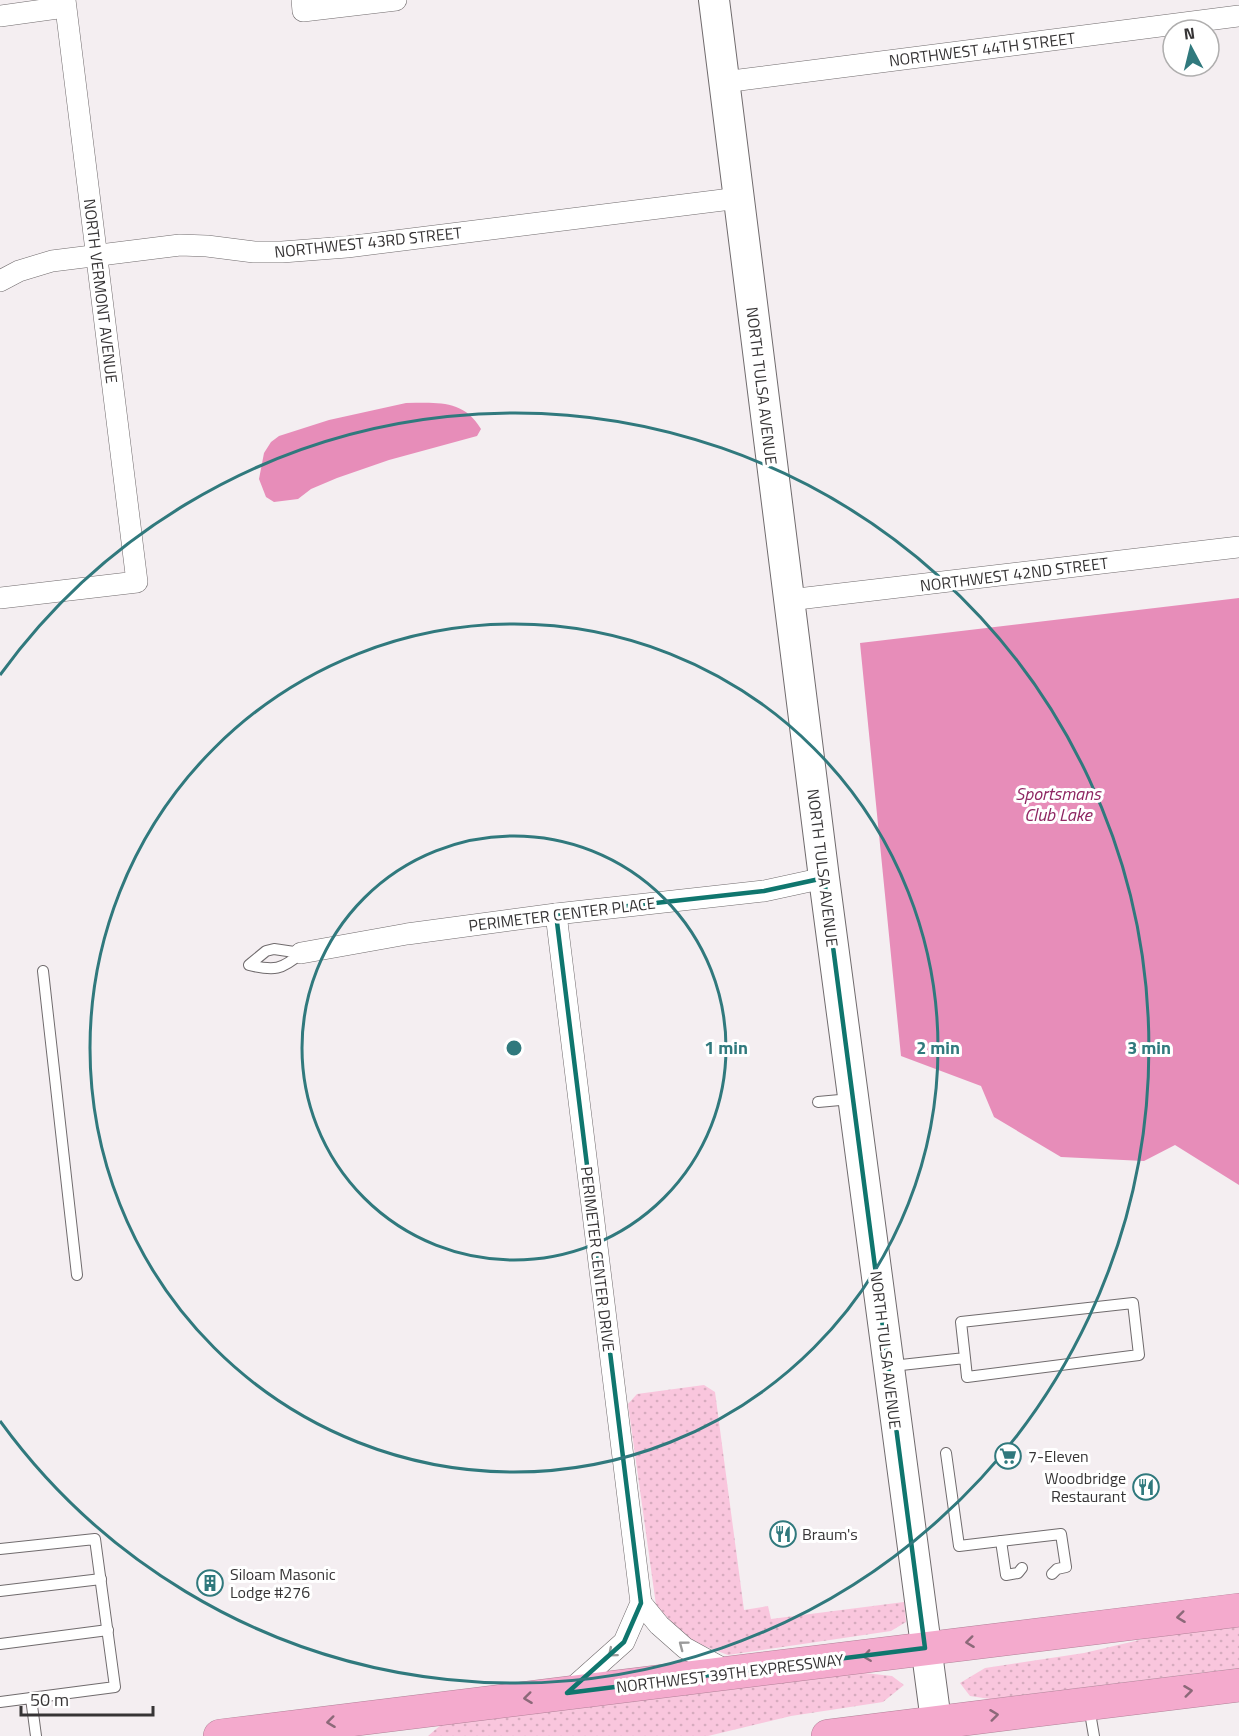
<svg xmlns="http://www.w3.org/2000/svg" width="1239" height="1736" font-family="'Titillium Web',sans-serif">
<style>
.grass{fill:url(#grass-dots)}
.water{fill:#e78db9}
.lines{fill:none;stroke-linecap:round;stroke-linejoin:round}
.lane-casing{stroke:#706b6d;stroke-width:12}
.street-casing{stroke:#706b6d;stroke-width:22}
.secondary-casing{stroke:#706b6d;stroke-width:32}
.highway-casing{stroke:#b28198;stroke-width:34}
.lane{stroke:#fff;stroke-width:10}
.street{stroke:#fff;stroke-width:21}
.secondary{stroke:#fff;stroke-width:30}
.highway{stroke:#f4aacd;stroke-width:33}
.oneway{stroke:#8c6979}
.oneway2{stroke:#9a9a9a}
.marked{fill:none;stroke:#0f766e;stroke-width:4.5;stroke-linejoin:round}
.ring{fill:none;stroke:#30797d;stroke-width:3}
.labels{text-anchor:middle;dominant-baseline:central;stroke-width:6;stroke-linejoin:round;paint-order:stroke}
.street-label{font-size:16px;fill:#363435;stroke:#fff}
.poi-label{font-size:16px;fill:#363435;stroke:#fff;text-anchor:start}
.water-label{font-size:18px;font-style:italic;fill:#8e2662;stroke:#fff}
.centre{fill:#30797d;stroke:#fff;stroke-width:3}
.ring-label{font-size:18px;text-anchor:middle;font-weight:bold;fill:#30797d;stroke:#fff;stroke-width:6;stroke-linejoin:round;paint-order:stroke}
</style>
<defs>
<pattern id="grass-dots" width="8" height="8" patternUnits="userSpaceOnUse" patternTransform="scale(1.5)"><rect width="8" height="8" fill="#f9c6dd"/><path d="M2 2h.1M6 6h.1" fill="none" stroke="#d6abbe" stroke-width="1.8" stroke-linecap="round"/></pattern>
</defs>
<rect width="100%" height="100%" fill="#f4eef1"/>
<g class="grass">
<path d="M 704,1385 L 715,1392 L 744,1610 L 768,1606 L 771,1619 L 904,1602 L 906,1622 L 891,1631 L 728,1655 L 688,1640 L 656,1605 L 628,1404 L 637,1394 Z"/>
<path d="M 1239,1626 L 1239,1668 L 990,1699 L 970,1696 L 960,1683 L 985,1668 L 1084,1653 L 1148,1638 Z"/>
<path d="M 855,1672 L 892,1676 L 904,1685 L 883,1702 L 791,1716 L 708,1736 L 428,1736 L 443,1723 Z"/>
</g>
<g class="water">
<path d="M 406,403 C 437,403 463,399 481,429 L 477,436 L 389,460 L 337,478 L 311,489 L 298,499 L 274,502 L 266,497 L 259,479 L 264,453 L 271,442 L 279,436 L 329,420 Z"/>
<path d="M 1239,598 L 1239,1185 L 1175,1145 L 1144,1161 L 1061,1157 L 994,1117 L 981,1086 L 901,1056 L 860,643 Z"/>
</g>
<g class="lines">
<g class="lane-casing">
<g id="lane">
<path d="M 274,949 L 301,953 C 282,970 274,971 249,965 L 266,951 Z"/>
<path d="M 43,971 L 77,1275"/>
<path d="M 818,1102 L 851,1099"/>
<path d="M 892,1366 L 965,1358 L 961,1322 L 1133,1303 L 1139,1355 L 967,1377 L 965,1358"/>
<path d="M 946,1453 L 959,1546 L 1061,1534 L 1066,1567 L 1057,1569 L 1052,1574"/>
<path d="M 1001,1541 L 1006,1575 L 1018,1573 L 1022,1568"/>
<path d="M 0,1549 L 95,1539 L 115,1687 L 31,1698"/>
<path d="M 0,1591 L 101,1579"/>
<path d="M 0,1644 L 108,1630"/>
<path d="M 0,1702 L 31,1698 L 36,1736"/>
<path d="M 1089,1707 L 1094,1736"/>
</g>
</g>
<g class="street-casing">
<g id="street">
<path d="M 302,0 L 303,11 L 396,0"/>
<path d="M 0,16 L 65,7"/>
<path d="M 724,82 L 1239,16"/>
<path d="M 0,281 L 19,271 L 52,261 L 180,245 L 207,246 L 254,252 L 282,252 L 347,247 L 739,198"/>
<path d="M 0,598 L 137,582 L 65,0"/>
<path d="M 789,600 L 1239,547"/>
<path d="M 556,914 L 641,1603 L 624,1642 L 568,1692"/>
<path d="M 301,953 L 407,934 L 556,914 L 764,891 L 824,878"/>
<path d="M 641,1603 L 659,1625 L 685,1648 L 729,1672"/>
</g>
</g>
<g class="secondary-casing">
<path id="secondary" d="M 714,0 L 824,878 L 938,1736"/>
</g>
<g class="highway-casing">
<g id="highway">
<path d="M 220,1736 L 1239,1610"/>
<path d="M 828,1736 L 1239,1685"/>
</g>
</g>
<use href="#lane" class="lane"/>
<use href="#street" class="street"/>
<use href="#secondary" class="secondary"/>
<use href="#highway" class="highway"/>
</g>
<defs><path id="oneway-chevron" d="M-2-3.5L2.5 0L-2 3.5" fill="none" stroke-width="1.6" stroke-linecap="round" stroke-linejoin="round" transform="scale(1.5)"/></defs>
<g class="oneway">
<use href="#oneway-chevron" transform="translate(1181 1617) rotate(173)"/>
<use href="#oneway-chevron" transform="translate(970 1642) rotate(173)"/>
<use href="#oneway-chevron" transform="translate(867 1656) rotate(172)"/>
<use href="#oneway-chevron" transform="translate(1188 1691) rotate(-7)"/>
<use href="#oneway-chevron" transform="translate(528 1698) rotate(173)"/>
<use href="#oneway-chevron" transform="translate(994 1715) rotate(-7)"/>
<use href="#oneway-chevron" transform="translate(331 1722) rotate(173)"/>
</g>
<g class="oneway2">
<use href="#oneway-chevron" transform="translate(683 1645) rotate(-143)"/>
<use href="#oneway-chevron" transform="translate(612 1653) rotate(140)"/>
</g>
<path class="marked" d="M 824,878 L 925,1648 L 567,1693 L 624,1642 L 641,1603 L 556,914 L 764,891 Z"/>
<g class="ring">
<circle cx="514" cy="1048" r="212"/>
<circle cx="514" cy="1048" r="424"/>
<path d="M0 675A635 635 0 1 1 0 1421"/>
</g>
<defs>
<g id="supermarket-ring" transform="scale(1.35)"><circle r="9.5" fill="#fff" stroke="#30797d" stroke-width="1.5"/><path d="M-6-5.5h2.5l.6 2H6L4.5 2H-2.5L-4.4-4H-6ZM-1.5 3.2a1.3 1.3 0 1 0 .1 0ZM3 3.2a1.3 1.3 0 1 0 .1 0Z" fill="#30797d"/></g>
<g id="restaurant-ring" transform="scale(1.35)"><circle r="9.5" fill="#fff" stroke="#30797d" stroke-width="1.5"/><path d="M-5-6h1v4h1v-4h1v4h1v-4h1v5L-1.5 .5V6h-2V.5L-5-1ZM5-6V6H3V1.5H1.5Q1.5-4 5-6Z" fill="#30797d"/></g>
<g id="building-ring" transform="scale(1.35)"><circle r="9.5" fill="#fff" stroke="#30797d" stroke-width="1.5"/><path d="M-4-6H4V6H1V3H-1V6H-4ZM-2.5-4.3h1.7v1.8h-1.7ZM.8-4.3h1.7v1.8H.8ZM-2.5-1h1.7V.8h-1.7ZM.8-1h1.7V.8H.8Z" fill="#30797d"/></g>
</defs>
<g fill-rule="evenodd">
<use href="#supermarket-ring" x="1008" y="1456"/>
<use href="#restaurant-ring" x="1146" y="1487"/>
<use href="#restaurant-ring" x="783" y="1534"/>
<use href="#building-ring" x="210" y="1583"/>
</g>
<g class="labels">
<g class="street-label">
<text transform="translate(982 49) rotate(-7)">NORTHWEST 44TH STREET</text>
<text transform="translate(368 242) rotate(-6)">NORTHWEST 43RD STREET</text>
<text transform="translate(101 291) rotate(83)">NORTH VERMONT AVENUE</text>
<text transform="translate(762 386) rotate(83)">NORTH TULSA AVENUE</text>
<text transform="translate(1014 574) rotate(-7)">NORTHWEST 42ND STREET</text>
<text transform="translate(823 868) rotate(83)">NORTH TULSA AVENUE</text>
<text transform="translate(562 914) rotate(-7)">PERIMETER CENTER PLACE</text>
<text transform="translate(598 1259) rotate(83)">PERIMETER CENTER DRIVE</text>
<text transform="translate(886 1350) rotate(83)">NORTH TULSA AVENUE</text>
<text transform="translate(730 1673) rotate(-7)">NORTHWEST 39TH EXPRESSWAY</text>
</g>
<g class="poi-label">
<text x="1028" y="1456">7-Eleven</text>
<text x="1126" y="1478" text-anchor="end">Woodbridge<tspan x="1126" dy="18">Restaurant</tspan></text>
<text x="802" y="1534">Braum's</text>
<text x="230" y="1574">Siloam Masonic<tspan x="230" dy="18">Lodge #276</tspan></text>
</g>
<g class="water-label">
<text x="1058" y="793">Sportsmans<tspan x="1058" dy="21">Club Lake</tspan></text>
</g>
</g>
<circle cx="514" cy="1048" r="9" class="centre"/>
<g class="ring-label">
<text x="726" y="1054">1 min</text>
<text x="938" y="1054">2 min</text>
<text x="1149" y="1054">3 min</text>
</g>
<g transform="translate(1191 48) rotate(353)"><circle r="28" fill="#ffffff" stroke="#afaeae" stroke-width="1.5"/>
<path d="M0-4.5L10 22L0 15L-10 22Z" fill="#30797d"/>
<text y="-9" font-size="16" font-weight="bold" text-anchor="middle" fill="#363435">N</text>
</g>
<path d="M21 1706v9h132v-9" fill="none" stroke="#363435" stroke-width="3"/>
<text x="30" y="1706" font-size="18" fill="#363435" stroke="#ffffff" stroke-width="4.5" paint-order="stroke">50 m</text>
</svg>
